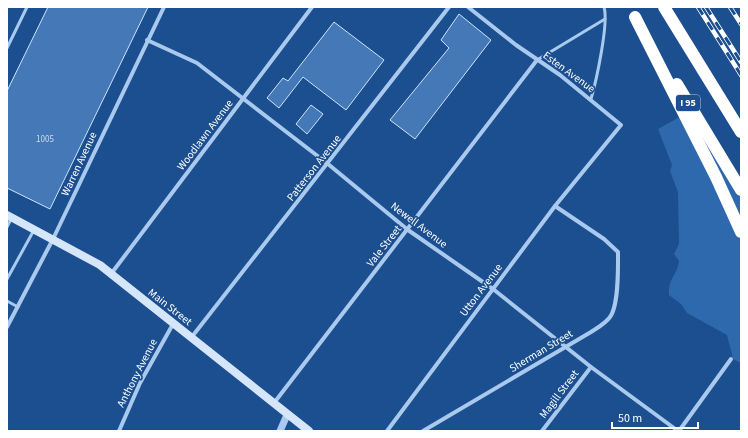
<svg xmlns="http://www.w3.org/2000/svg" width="748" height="438" font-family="'Source Sans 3',sans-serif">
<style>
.green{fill:#2e69ad}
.building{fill:#4478b7;stroke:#cfe3fa}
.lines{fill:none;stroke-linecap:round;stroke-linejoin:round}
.service{stroke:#a9c9ee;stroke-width:3}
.minor{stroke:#a9c9ee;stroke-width:4}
.tertiary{stroke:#a9c9ee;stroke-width:7}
.secondary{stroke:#d6e6fa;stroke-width:8}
.motorway{stroke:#fff;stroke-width:12}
.rail-casing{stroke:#fff;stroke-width:4.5}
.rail{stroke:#1b4f8f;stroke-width:3;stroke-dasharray:9;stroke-linecap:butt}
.labels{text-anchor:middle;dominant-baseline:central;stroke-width:3.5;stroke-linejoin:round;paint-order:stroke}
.number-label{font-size:9px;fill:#d0dded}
.shield{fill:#1b4f8f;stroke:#bbcadd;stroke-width:1}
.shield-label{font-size:10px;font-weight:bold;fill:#fff}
.street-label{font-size:11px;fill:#fff;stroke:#1b4f8f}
</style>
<rect width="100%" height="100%" fill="#1b4f8f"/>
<path class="green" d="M 685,114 L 741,188 L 741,363 L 733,359 L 727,335 L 687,313 L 681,304 L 669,295 C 668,278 677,276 679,261 L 674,254 L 679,244 L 678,192 L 670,171 L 672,165 L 658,129 Z"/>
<g class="building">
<path d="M 48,7 L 148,7 L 50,209 L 7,188 L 7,91 Z"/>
<path d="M 459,14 L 491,40 L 415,139 L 390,120 L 449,48 L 441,40 Z"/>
<path d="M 334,22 L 384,60 L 346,110 L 303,77 L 279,108 L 267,98 L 283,78 L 288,81 Z"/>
<path d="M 311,105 L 323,114 L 307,134 L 296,124 Z"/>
</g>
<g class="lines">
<g class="service">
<path d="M 7,48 L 27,7"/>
<path d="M 537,60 L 605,19"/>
<path d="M 591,99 C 596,82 609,23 604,7"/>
<path d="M 7,227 L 11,219"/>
<path d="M 7,279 L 34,230"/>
<path d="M 7,301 L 18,307"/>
</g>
<g class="minor">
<path d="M 147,40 L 197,63 L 328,164 L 408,230 L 493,289 L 591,367 L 678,431"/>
<path d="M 111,274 L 312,7"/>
<path d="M 7,327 L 53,239 L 164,7"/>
<path d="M 191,338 L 449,7"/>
<path d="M 274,403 L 537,60"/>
<path d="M 119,431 L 140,383 L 173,324"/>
<path d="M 387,431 L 555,206 L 621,125 L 560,75 L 516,45 L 468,7"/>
<path d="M 423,431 L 591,332 C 597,328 605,324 610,317 C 619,305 618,267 618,252 L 604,239 L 555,206"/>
<path d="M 542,431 L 591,367"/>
<path d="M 679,431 L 731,359"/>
</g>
<path class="tertiary" d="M 280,431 L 287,415"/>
<path class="secondary" d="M 7,215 L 100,265 L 309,431"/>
<g class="motorway">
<path d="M 664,7 L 741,132"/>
<path d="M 635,17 L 716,177 L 741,232"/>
<path d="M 677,84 L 741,190"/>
</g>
<g class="rail-casing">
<g id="rail">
<path d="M 698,7 L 741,75"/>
<path d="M 706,7 L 741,62"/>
<path d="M 730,7 L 741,24"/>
</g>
</g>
<use href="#rail" class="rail"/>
</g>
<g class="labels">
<g class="number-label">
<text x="45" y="139">1005</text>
</g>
<rect class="shield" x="676" y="95" width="24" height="16" rx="3"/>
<g class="shield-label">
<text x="688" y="103">I 95</text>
</g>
<g class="street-label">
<text transform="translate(569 72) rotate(36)">Esten Avenue</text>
<text transform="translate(205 135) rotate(-53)">Woodlawn Avenue</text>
<text transform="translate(79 164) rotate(-65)">Warren Avenue</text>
<text transform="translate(314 168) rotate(-52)">Patterson Avenue</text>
<text transform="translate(419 225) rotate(37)">Newell Avenue</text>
<text transform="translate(384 246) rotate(-52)">Vale Street</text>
<text transform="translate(481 290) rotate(-53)">Utton Avenue</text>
<text transform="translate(170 307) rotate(38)">Main Street</text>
<text transform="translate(541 351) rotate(-31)">Sherman Street</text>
<text transform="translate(137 373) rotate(-63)">Anthony Avenue</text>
<text transform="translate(559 394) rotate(-53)">Magill Street</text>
</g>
</g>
<rect width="748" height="438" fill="none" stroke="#ffffff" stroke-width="16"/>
<path d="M612 422v6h86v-6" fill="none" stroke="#ffffff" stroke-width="2"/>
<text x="618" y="422" font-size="12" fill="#ffffff" stroke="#1b4f8f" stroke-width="3" paint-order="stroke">50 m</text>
</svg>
